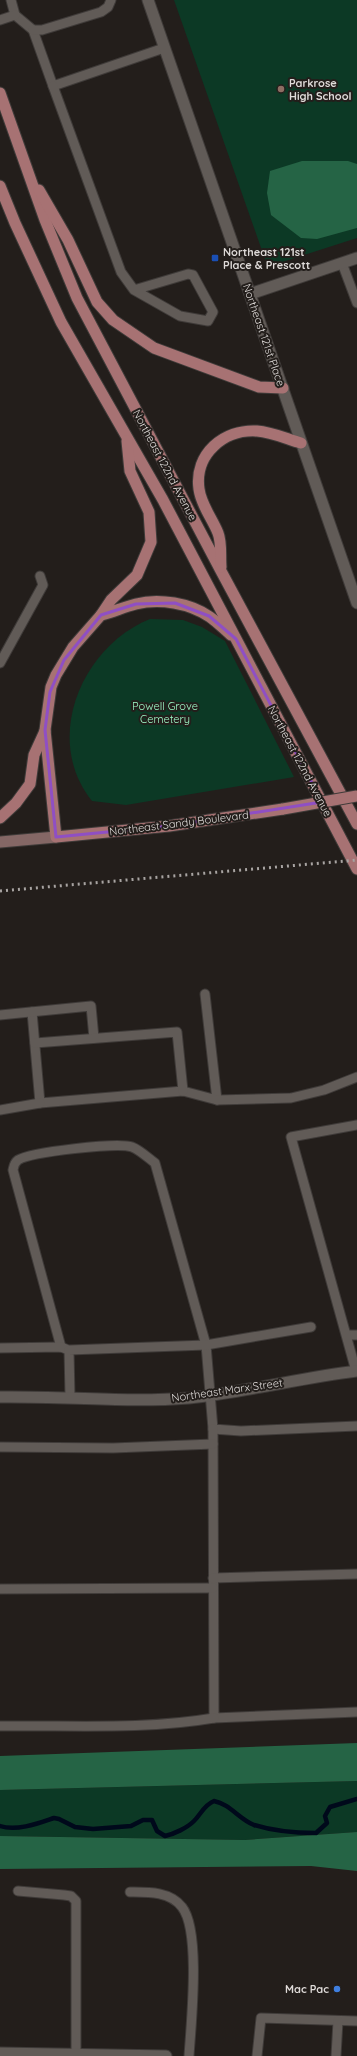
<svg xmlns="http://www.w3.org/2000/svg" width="357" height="2056" font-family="Quicksand,sans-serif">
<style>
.green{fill:#0c3925}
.forest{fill:#256445}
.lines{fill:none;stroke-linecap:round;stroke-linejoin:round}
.stream{stroke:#00091b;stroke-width:4.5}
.service-casing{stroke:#3f3b39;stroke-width:11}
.minor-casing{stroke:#3f3b39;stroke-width:13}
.tertiary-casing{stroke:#3f3b39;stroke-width:13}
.secondary-casing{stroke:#3f3b39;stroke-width:13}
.primary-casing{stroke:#3f3b39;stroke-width:13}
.service{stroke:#615b57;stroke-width:9}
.minor{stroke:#615b57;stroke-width:11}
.tertiary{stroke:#615b57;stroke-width:11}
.secondary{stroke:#846765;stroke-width:11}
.primary{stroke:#a77273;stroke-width:11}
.rail{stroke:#a8a4a2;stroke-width:3;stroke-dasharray:2 4;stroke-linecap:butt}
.primary-bridge-casing{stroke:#3f3b39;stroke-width:13;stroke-linecap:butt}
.primary-bridge{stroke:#a77273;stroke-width:11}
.marked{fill:none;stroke:#8f4fc4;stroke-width:3;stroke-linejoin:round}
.education-dot{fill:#8d6e63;stroke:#231e1b;stroke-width:1.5}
.transit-dot{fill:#1a4fb4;stroke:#231e1b;stroke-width:1.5}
.shop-dot{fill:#3f7fe0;stroke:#231e1b;stroke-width:1.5}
.labels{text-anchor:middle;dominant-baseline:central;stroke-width:4;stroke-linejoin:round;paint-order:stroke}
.poi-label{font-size:11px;font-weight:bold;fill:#dfdbd9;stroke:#231e1b;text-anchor:start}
.street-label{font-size:11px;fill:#dfdbd9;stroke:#231e1b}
.park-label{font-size:11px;fill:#9ffbc9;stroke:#231e1b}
</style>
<rect width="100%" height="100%" fill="#231e1b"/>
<g class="green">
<path d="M 174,0 L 357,0 L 357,238 L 273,265 L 266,262 Z"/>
<path d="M 150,619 L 183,620 L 202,627 L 225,641 L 294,777 L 126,805 L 92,801 C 42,739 82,646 150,619 Z"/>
<path d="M 357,1781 L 357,1832 L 245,1840 L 0,1836 L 0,1790 Z"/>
</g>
<g class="forest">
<path d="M 302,161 L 348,161 L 357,164 L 357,228 L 317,239 L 301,238 L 271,215 L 267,193 L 270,171 Z"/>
<path d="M 357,1743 L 357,1781 L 0,1790 L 0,1756 Z"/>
<path d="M 357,1832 L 357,1871 L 311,1866 L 0,1869 L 0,1836 L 245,1840 Z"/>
</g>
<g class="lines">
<path class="stream" d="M 0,1826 C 17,1832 42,1822 54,1818 L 59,1819 L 75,1827 L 93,1829 L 131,1826 L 143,1820 L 152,1820 L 157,1831 L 165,1836 C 174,1834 187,1828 194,1821 C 201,1814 204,1805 214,1801 C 230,1804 239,1819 254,1825 C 273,1831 297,1833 316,1833 L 327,1823 L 325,1816 L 330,1807 L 357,1799"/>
<g class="service-casing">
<g id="service">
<path d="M 11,0 L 15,15 L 33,30 L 53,86 L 164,48"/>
<path d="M 0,20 L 15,15"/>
<path d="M 33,30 L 42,30 L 101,12 L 108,7 L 111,0"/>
<path d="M 53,86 L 121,272 L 134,290 L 180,316 L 208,321 L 213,312 L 193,275 L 188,274 L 134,290"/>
<path d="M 342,263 L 357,303"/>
<path d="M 0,663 L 43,585 L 40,576"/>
<path d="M 205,994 L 217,1100"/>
<path d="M 32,1012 L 40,1103 L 183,1091 L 217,1100 L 291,1098 L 324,1090 L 357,1077"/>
<path d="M 0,1015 L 91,1006 L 94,1038"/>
<path d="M 35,1043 L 177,1032 L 183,1091"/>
<path d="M 0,1110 L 40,1103"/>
<path d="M 347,1335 L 357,1335"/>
<path d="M 61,1347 L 13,1170 C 14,1166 14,1163 18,1160 C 31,1152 118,1142 132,1147 C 140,1150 148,1158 155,1163 L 206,1345 L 213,1429 L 241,1431 L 357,1426"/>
<path d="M 0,1348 L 61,1347 L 66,1349"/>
<path d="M 356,1371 L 291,1137 L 357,1125"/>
<path d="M 70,1397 L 69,1350 L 206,1345 L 311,1327"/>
<path d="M 213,1429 L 214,1718 L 357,1712"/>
<path d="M 0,1447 L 113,1448 L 213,1444"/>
<path d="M 213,1578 L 357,1574"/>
<path d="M 0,1589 L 213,1588"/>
<path d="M 0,1726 C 71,1725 144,1730 214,1718"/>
<path d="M 18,1891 L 64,1895 L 71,1896 L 76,1901 L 76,2055"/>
<path d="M 130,1892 C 147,1892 170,1891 182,1907 C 201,1931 191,2024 189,2056"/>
<path d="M 257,2056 L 261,2018 L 357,2021"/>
<path d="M 336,2056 L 338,2021"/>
</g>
</g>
<g class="minor-casing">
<path id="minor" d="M 0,1397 C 63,1396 126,1403 189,1398 C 245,1392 301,1378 357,1371"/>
</g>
<g class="tertiary-casing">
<g id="tertiary">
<path d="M 148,0 L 357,603"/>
<path d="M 250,294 L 357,258"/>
<path d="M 0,2053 L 166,2056"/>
</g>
</g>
<g class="secondary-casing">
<path id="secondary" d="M 0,842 L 56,837"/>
</g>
<g class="primary-casing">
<g id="primary">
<path d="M 0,93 L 45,220 L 77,298 L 221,571 L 357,824"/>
<path d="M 0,186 L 15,223 L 61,322 L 163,500 L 357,869"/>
<path d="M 39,190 L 68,240 L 97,302 L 113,320 L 154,348 L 259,387 L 283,388"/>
<path d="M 127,441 L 130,471 L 149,512 L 151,542 L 137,575 L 111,600 L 101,615 L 73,647 L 56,675 L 51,687 L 45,730 L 56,837 L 169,826 L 283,809"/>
<path d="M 221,567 C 220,556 222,543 218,533 C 212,518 201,505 199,489 C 194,454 224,429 257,431 C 272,432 287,439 301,443"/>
<path d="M 101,615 C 113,612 124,607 136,604 C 159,598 190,603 210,617 C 217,622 224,629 231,635"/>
<path d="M 0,818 L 16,803 L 30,784 L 34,755 L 45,731"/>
</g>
</g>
<use href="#service" class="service"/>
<use href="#minor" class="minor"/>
<use href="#tertiary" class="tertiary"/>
<use href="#secondary" class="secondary"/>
<use href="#primary" class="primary"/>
<path class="rail" d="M 0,891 L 357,860"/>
<g class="primary-bridge-casing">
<path id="primary-bridge" d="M 283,809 L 357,796"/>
</g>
<use href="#primary-bridge" class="primary-bridge"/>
</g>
<path class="marked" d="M 175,603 L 209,616 L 236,639 L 322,802 L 169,826 L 56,837 L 45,730 L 50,692 L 64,660 L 101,615 L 136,604 Z"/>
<circle class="education-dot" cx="281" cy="89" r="4"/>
<rect class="transit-dot" x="211" y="254" width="8" height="8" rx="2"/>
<circle class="shop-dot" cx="337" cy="1989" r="4"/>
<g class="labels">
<g class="poi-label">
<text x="289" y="83">Parkrose<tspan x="289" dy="13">High School</tspan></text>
<text x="223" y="252">Northeast 121st<tspan x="223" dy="13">Place &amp; Prescott</tspan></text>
<text x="329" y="1989" text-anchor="end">Mac Pac</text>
</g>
<g class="street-label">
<text transform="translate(264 335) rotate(71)">Northeast 121st Place</text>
<text transform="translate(165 465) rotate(62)">Northeast 122nd Avenue</text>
<text transform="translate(300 761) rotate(62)">Northeast 122nd Avenue</text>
<text transform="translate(179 823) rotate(-7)">Northeast Sandy Boulevard</text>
<text transform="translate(227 1390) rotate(-8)">Northeast Marx Street</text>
</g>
<g class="park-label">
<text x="165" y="706">Powell Grove<tspan x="165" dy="13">Cemetery</tspan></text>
</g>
</g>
</svg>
